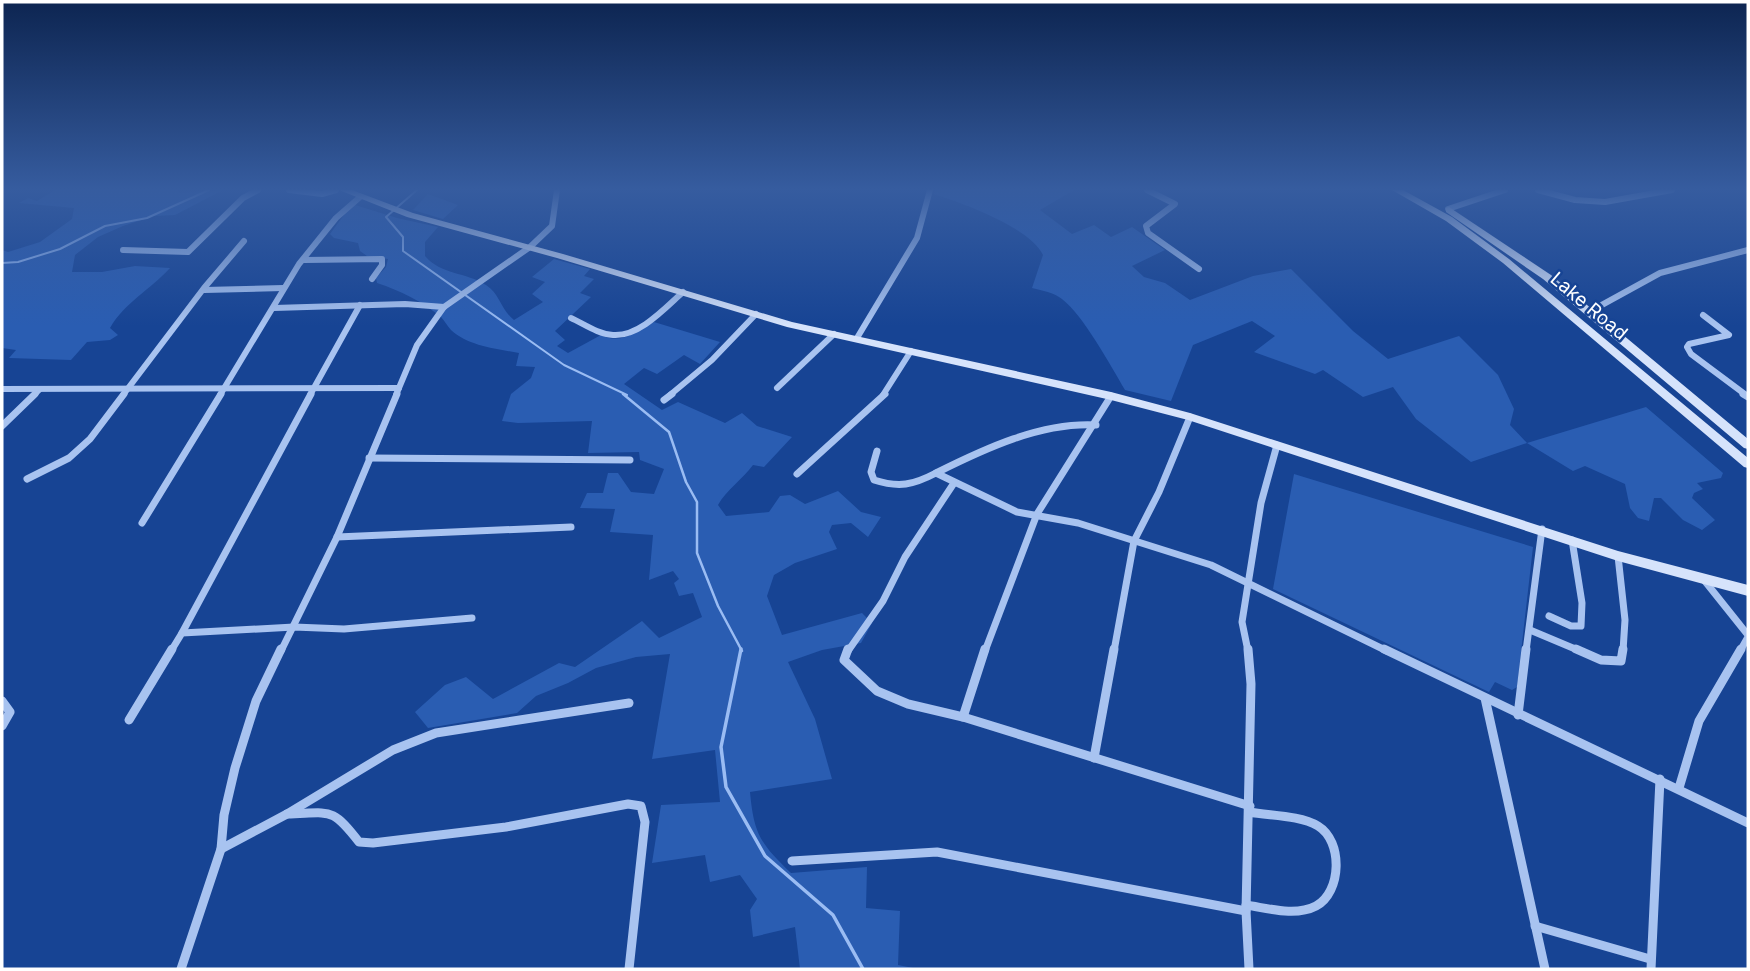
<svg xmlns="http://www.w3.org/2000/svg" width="1750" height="971" font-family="Inter,sans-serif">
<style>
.green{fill:#2a5db2}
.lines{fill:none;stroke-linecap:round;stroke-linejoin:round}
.stream-far2{stroke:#9abcf3;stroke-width:2}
.stream-far1{stroke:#9abcf3;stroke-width:2.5}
.stream{stroke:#9abcf3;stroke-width:3.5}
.street-far2{stroke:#a8c3f0;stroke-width:6}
.street-far1{stroke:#a8c3f0;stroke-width:7}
.street{stroke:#a8c3f0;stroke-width:9}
.secondary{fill:#d6e3fb;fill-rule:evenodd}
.labels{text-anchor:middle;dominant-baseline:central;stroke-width:5;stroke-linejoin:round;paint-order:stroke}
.street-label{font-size:19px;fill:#fff;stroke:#174494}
</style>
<rect width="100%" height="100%" fill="#174494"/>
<g class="green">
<path d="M 55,190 L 178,190 L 179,193 L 223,190 L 175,215 L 154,216 L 123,226 L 98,237 L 75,255 L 72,272 L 102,272 L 135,266 L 170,268 C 150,290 125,302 110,328 L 118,335 L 110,340 L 87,342 L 71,360 L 9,358 L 16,350 L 2,348 L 2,250 L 8,252 L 40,242 L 72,219 L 74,208 L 19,203 L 28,198 L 37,201 Z"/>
<path d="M 935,190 L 1074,190 L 1040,210 L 1072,234 L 1094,225 L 1111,237 L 1132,227 L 1165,250 L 1132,266 L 1144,277 L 1165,283 L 1190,300 L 1253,276 L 1291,269 L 1353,331 L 1388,359 L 1459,336 L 1498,375 L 1514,409 L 1510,425 L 1527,443 L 1646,407 L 1723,473 L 1721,478 L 1697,483 L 1703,489 L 1694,493 L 1692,498 L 1715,520 L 1702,530 L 1683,520 L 1661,498 L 1654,498 L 1649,521 L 1638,518 L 1630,508 L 1625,484 L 1585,466 L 1573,471 L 1527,443 L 1471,462 L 1416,419 L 1393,387 L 1363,397 L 1323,370 L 1315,374 L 1254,352 L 1275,336 L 1252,321 L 1193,345 L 1171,401 L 1125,390 C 1111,366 1083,315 1062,299 C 1053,292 1043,291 1032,288 L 1043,255 C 1031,228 962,203 934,194 Z"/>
<path d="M 428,194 L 458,205 L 443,219 L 413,210 Z"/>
<path d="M 352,204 L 397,218 L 438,227 L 425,242 L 425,256 C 441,275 466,272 486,285 C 500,294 501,310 514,320 L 543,302 L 532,294 L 545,282 L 532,277 L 554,259 L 590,269 L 584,276 L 594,279 L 580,293 L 591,297 L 555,331 L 565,340 L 557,346 L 568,353 L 601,335 C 621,345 636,332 654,322 L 720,342 L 700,364 L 684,355 L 657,374 L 644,368 L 624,384 L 662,410 L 678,402 L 725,423 L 742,413 L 757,426 L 792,437 L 764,467 L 753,465 C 743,479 726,490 718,505 L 726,516 L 769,512 L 780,496 L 790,495 L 805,504 L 838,491 L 861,512 L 881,517 L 868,537 L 851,523 L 832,525 L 829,532 L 837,549 L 795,563 L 774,575 L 767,596 L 782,635 L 862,613 L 872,623 L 861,643 L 822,650 L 788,662 L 815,719 L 832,779 L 750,792 C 754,835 761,844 791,873 L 867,867 L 866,908 L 900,911 L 898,965 L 918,969 L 800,969 L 795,927 L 753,937 L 750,910 L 757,899 L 740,875 L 710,882 L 705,855 L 652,863 L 661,805 L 720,802 L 715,750 L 652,759 L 670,654 L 636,657 L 596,668 L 568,683 L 536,696 L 517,713 L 428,728 L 415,712 L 445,685 L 466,677 L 493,699 L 559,663 L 575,667 L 642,621 L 659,638 L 702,617 L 693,593 L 679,596 L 674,583 L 679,579 L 673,571 L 649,580 L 653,535 L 610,532 L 615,509 L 580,508 L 587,493 L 603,493 L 608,473 L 618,473 L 631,492 L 654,494 L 664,469 L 640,460 L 639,452 L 588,453 L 592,421 L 518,423 L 502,421 L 511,394 L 531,378 L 535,367 L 516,366 L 519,353 C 497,349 468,346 451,330 C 447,326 445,321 441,317 C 421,301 401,291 377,283 L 376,278 L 386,267 L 388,259 L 367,256 L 360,251 L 358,243 L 334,238 L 330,234 Z"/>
<path d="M 1294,474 L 1533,547 L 1517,687 L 1512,690 L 1495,682 L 1489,692 L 1273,589 Z"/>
</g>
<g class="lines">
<g class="stream-far2">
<path d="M 417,190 L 386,217 L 403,237 L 403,251 L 564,365 L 627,395"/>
<path d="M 2,263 L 18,262 L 60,249 L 105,226 L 147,218 L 209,190"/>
</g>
<path class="stream-far1" d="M 623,394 L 669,432 L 686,482 L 697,502 L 697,553 L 718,606 L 742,651"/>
<path class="stream" d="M 741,649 L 721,747 L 726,787 L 765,856 L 833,915 L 863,969"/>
<g class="street-far2">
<path d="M 289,190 L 322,194 L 336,190"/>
<path d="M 1147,190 L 1175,204 L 1146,226 L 1148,233 L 1199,269"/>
<path d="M 1538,190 L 1575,200 L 1605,202 L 1672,190"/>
<path d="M 1448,209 L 1505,190"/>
<path d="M 123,250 L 188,252 L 243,198 L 258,190"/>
<path d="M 304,260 L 382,259 L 382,265 L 372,279"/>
<path d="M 204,290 L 283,288"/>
<path d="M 274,308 L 405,304 L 444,307"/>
<path d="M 1589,312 L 1660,273 L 1748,250"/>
<path d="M 1703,315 L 1729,335 L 1689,344 L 1687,347 L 1691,354 L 1746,395"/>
<path d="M 571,318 C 584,324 598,334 613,335 C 639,337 665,308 683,292"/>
<path d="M 857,338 L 917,238 L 930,190"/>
<path d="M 777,388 L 834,334"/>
<path d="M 2,389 L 399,388"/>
<path d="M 34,395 L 39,390"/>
<path d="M 123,395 L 204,288 L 244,241"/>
<path d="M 220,395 L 299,264 L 336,218 L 360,197"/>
<path d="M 310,395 L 360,305"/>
<path d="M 396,395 L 417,345 L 444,307 L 530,247 L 552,226 L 557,190"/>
<path d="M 670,395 L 712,360 L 756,314"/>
<path d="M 883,395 L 911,351"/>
</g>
<g class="street-far1">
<path d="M 1743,394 L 1748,397"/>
<path d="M 664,400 L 672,394"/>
<path d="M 2,426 L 35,394"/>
<path d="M 877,451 L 871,472 L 874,480 C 899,488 913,485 936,473 L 1017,512 L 1078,523 L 1211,565 L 1387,651"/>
<path d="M 369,458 L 630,460"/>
<path d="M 936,473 C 984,449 1041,422 1096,425"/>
<path d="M 797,474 L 885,394"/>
<path d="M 27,479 L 69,458 L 90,439 L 124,394"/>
<path d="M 142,523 L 221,394"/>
<path d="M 337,537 L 571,527"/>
<path d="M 1618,556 L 1625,620 L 1623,651"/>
<path d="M 1704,580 L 1748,635"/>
<path d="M 1549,616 L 1571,626 L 1581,626 L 1582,603 L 1572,540"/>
<path d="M 1530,630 L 1580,651"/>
<path d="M 182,633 L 311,394"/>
<path d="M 171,651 L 182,633 L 294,627 L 344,629 L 472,618"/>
<path d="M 281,651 L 337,537 L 397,394"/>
<path d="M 848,651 L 883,601 L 905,557 L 954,483"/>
<path d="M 985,651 L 1037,514 L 1111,396"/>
<path d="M 1114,651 L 1134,541 L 1159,492 L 1190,417"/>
<path d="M 1248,651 L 1242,622 L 1261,503 L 1277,445"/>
<path d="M 1526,651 L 1542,529"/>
<path d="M 1740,651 L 1748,637"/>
</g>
<g class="street">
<path d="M 848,649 L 844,660 L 877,691 L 908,704 L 963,717 L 1250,806"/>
<path d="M 1248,649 L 1251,684 L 1246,911 L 1249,969"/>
<path d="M 1384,649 L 1748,823"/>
<path d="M 1576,649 L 1601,660 L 1621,661 L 1623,649"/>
<path d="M 1485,698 L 1545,969"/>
<path d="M 2,701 L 10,712 L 2,726"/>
<path d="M 1518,715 L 1526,649"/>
<path d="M 963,717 L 985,649"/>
<path d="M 129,720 L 172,649"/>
<path d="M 1094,758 L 1114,649"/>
<path d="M 1679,788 L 1699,721 L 1741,649"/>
<path d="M 287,814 C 331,813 331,806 359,842 L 373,843 L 506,827 L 628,804 L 641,806 L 645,822 L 629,969"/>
<path d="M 221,849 L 287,814 L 393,750 L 436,733 L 629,703"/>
<path d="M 792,861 L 937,852 L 1246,911"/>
<path d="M 1246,905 C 1267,908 1295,917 1316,906 C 1342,892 1343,841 1318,826 C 1299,815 1270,816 1249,812"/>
<path d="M 1535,926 L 1650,959"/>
<path d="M 181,969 L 221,849 L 224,815 L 235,768 L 256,701 L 281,649"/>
<path d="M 1651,969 L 1660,779"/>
</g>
<g class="secondary">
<path d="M 339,190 L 352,190 L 413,213 L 563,254 L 792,322 L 1111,392 L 1190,413 L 1618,551 L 1748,585 L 1748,596 L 1618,561 L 1188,420 L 1111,400 L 787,327 L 557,258 L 407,217 Z"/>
<path d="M 1392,190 L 1403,190 L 1452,217 L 1509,259 L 1748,458 L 1748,468 L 1744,467 L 1503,263 L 1446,221 Z"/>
<path d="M 1449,207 L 1551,275 L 1748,439 L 1748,449 L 1744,448 L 1543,279 L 1446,212 L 1446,208 Z"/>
</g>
</g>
<linearGradient id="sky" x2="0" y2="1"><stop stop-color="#0d2551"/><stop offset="0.58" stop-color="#365c9f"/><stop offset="1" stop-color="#365c9f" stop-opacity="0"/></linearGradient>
<rect width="1750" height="326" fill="url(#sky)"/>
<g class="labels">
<g class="street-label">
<text transform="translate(1589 306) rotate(40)">Lake Road</text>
</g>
</g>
<rect width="1750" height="971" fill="none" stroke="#ffffff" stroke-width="7"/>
</svg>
